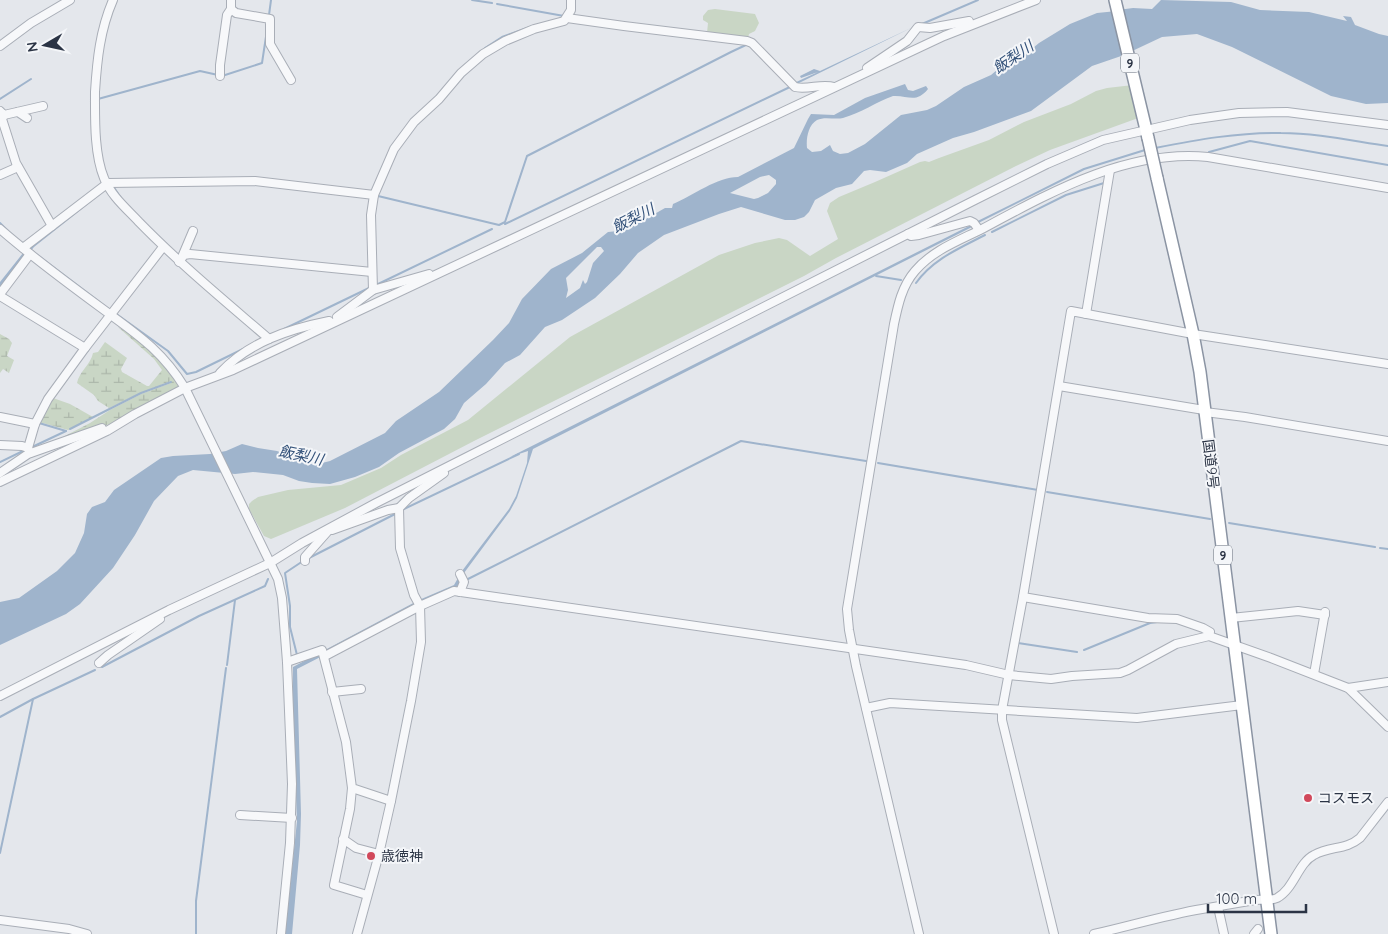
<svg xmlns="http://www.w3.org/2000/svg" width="1388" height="934" font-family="Quicksand,'Noto Sans JP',sans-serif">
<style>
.green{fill:#c9d6c5}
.wetland{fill:url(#wetland-marsh)}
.water{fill:#9fb4cc;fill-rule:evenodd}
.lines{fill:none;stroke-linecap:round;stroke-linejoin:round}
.stream{stroke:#9fb4cc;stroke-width:2}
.minor-casing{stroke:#a9aeb7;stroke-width:10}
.highway-casing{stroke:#8b94a3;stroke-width:14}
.minor{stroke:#f7f8fa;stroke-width:8}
.highway{stroke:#fff;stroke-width:11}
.highway-bridge-casing{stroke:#8b94a3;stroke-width:14;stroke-linecap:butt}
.highway-bridge{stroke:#fff;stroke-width:11}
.poi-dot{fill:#d1495b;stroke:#f4f6f9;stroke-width:2}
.labels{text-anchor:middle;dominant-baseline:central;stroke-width:4;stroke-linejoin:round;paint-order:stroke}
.shield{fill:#f4f6f9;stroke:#676e7b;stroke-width:1}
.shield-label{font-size:12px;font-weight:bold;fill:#2b3445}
.street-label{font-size:14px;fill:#2b3445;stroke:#f4f6f9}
.poi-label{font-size:14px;fill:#2b3445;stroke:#f4f6f9;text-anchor:start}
.water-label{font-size:15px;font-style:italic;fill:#34527a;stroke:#f4f6f9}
</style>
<defs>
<pattern id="wetland-marsh" width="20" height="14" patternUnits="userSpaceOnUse" patternTransform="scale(1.25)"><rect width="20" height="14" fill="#c9d6c5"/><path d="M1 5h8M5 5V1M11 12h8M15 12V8" fill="none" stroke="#adb8ab"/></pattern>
</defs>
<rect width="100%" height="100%" fill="#e4e7ec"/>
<g class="green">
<path d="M 715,9 L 755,14 L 759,23 L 755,31 L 749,34 L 748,38 L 707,33 L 708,23 L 703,20 L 703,16 L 708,10 Z"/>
<path d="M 1133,85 L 1141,117 L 1050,150 L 1014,167 L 836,258 L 804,276 L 474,441 L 345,508 L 271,539 L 264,536 L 249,509 L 249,504 L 252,501 L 258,497 L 288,490 L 341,485 L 381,468 L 401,455 L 468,420 L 570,337 L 719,255 L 755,243 L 779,238 L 787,240 L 810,256 L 838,239 L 827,211 L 830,203 L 839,197 L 875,182 L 920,162 L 925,161 L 929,162 L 939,158 L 989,140 L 1024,122 L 1071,104 L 1096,91 L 1107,88 Z"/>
</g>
<g class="wetland">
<path d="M 118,327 C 137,336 173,367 179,386 L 115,422 L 38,450 L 90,423 L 110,410 L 141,394 L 171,383 L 171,381 L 140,393 L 109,408 L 98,401 L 94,395 L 77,383 C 79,372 91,364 93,353 L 98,352 L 105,342 L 127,358 L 121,369 L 122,372 L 147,386 L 149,386 L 162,370 L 154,359 Z"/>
<path d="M 0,334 L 9,339 L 12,343 L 7,356 L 14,360 L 9,373 L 3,369 L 0,373 Z"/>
<path d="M 53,398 L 70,404 L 93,417 L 68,430 L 39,422 Z"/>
</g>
<g class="water">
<path d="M 1161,0 L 1231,2 L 1260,10 L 1309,12 L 1347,21 L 1343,16 L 1351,17 L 1355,25 L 1379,34 L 1388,36 L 1388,103 L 1366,104 L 1331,96 L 1232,47 L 1197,34 L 1162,37 L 1128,53 L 1118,10 L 1133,8 L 1152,9 Z"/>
<path d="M 1117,11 L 1127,54 L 1092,66 L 1031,111 L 974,132 L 953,138 L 917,154 L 907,163 L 886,172 L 870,170 L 864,171 L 852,184 L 836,188 L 815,200 L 809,212 L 804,217 L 795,220 L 785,220 L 741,207 L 719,214 L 664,235 L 638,253 L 620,274 L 595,298 L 562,320 L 545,327 L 520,355 L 505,363 L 486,384 L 464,403 L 455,419 L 444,429 L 399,453 L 379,467 L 355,477 L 330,484 L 312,483 L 299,481 L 283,475 L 253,472 L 235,474 L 193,470 L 178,476 L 154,501 L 135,535 L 113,568 L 80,604 L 66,614 L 0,645 L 0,602 L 19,598 L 57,571 L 75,553 L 84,533 L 87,514 L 92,507 L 105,502 L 114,490 L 161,458 L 173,456 L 210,454 L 226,451 L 242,444 L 258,448 L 277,451 L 314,465 L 330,461 L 385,433 L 396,421 L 439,392 L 493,340 L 509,323 L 522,299 L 551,269 L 582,253 L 608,232 L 618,231 L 644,220 L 665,208 L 672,208 L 673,204 C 694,195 717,177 738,177 L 794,148 L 808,119 L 811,114 L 834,115 L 865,98 L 905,84 L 908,90 L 913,91 L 926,86 L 928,89 C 916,104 908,95 893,96 C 876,102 861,113 843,118 C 835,120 825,116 817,120 C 808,125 806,139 807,148 L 812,152 L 821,151 L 830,145 L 833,151 L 840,154 L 848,153 L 865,144 L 901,115 L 927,110 L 936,106 L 964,87 L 991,75 L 997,70 L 1027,53 L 1039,43 L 1070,24 L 1097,13 ZM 769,175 L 776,180 L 776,184 L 768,193 L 758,198 L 754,199 L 730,193 L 760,177 ZM 597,247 L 601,247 L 604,251 L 593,263 L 587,282 L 585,284 L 583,280 L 580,288 L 566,298 L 568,290 L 566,278 Z"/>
<path d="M 913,27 L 797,84 L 794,83 L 818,72 L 801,78 L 800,76 L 814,69 L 820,71 Z"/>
<path d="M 106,188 L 107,189 L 34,247 L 0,288 L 0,282 L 27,248 Z"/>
<path d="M 973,224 L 974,226 L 533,449 L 517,498 L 510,511 L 464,573 L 462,582 L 455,588 L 297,669 L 301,814 L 300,845 L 292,934 L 285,934 L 297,821 L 293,724 L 293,667 L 419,600 L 454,585 L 462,571 L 509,509 L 516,496 L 527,463 L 528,451 L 510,457 Z"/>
</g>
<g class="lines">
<g class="stream">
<path d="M 472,0 L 492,3"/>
<path d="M 497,4 L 564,16"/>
<path d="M 269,15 L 271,0"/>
<path d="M 922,24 L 978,0"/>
<path d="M 485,48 L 502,37 L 530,27"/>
<path d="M 222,76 L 262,63 L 267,30"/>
<path d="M 0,99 L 31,79"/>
<path d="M 98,99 L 200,71 L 218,75"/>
<path d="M 99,135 L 100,142"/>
<path d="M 1155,148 C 1196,140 1239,132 1281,133 C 1317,133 1353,141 1388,146"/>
<path d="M 1209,152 L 1250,141 L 1388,165"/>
<path d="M 113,186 L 121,198"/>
<path d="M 378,196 L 499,225 L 505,222 L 527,156 L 731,52 L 748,44"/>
<path d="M 0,223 L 11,234"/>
<path d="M 976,223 L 1084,169 L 1145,150"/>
<path d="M 505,224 L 792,86"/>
<path d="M 992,232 L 1066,195 L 1104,183"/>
<path d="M 32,251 L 110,310"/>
<path d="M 876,276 L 901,280"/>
<path d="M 916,283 C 933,259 960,248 985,235"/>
<path d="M 376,285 L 492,229"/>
<path d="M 115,313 L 168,351 L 187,374 L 196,372 L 243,349"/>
<path d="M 284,329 L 369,288"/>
<path d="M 39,423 L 66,431"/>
<path d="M 70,429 L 141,393 L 171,382"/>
<path d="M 30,448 L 66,431"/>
<path d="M 0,462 L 25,450"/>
<path d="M 878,463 L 1038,490"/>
<path d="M 1047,492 L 1210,519"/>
<path d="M 402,510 L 519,454"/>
<path d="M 1229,523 L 1375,547"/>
<path d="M 1380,548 L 1388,549"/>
<path d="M 307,559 L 397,513"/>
<path d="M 466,580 L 741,441 L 866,461"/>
<path d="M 1018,643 L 1077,652"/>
<path d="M 1084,650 L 1150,623 L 1157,622"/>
<path d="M 297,655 L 290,627 L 290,606 L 285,573 L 303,561"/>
<path d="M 227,665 L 235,600"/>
<path d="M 102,667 L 199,616 L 265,586 L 268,579"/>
<path d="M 0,717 L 33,699 L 95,670"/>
<path d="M 0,853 L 33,699"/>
<path d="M 196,934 L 196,901 L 226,668"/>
</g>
<g class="minor-casing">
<g id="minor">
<path d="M 113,0 C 100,30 97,60 95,92 C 95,118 94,154 104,178 C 111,196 127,209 139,222 C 180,264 225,301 269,339"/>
<path d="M 231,0 L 231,9 L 236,13 L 270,19 L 270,44 L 291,80"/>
<path d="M 567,18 L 624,26 L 747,41 L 752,43 L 795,87 C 808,90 822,83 834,87"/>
<path d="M 0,46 L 31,23 L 70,0"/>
<path d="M 867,68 L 907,41 L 918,27 L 930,28 L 969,21"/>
<path d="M 220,76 L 220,65 L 227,15 L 231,9"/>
<path d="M 0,111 L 4,115 L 43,106"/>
<path d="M 18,112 L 27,118"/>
<path d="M 4,115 L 2,119 L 16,163 L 52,226"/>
<path d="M 0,175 L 18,167"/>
<path d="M 0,229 C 32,257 66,282 100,307 C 135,333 161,349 185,388 L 278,579 L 282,598 L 287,662 L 292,784 L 290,843 L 281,934"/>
<path d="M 908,234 L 911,236 L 919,235 L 970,221 L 974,223 L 979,230"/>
<path d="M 23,248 L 108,183 L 255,181 L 374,195"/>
<path d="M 182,257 L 193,231"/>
<path d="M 179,262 L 184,255 L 190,254 L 372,272"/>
<path d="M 373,290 L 371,215 L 374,195 L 394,149 L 414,122 L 439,99 L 461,73 L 483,54 L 505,41 L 534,29 L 564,21 L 571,10 L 571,0"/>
<path d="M 0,294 L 30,254"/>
<path d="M 0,296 L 85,348"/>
<path d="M 1086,314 L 1110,170"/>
<path d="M 337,317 L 373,290 L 429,274"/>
<path d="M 220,373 C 249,342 289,329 329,321"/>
<path d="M 1059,386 L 1204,410"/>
<path d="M 1205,412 L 1245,417 L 1388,441"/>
<path d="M 0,417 L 35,424"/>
<path d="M 0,445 L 22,446 L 28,448"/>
<path d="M 30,453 L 28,448 L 35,424 L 48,399 L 85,348 L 163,247"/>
<path d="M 0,473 L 28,454 L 102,428"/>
<path d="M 0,482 L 107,431 L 135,414 L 185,388 L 233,370 L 944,36 L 1036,0"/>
<path d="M 332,530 L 388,510 L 399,508"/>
<path d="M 305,561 L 305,557 L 328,531"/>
<path d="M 460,574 L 464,582 L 460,592"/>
<path d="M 1023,597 L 1148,618 L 1177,619 L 1203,628 L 1210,632 L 1209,636"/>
<path d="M 1231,618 L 1298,611 L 1325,615"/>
<path d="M 325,656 L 420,606 L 454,591 L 966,665 L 1009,675 L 1051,679 L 1072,676 L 1120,673 L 1128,670 L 1176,644 L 1209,636 L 1271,658 L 1348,688 L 1388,727"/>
<path d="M 287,662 L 322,650 L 346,742 L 352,788 L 391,801"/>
<path d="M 99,663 L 108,655 L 160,619"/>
<path d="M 1314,674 L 1325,612"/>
<path d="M 1348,688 L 1388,682"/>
<path d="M 332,692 L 361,689"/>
<path d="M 0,696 L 169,610 L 270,563 L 302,543 L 376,503 L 975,200 L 1047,164 L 1103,140 L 1190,120 L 1239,113 L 1287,112 L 1388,125"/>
<path d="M 866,708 L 890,703 L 1137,718 L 1242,705"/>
<path d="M 352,788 L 350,809 L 334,885 L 367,895"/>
<path d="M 240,815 L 292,818"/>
<path d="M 343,839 L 356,848 L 379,854"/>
<path d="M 1218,907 L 1224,934"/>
<path d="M 0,920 L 69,929 L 87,934"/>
<path d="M 357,934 L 379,854 L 391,801 L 411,701 L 421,642 L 420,606 L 414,595 L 400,548 L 399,508 L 409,498 L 444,473"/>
<path d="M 919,934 L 856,666 L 849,630 L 847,609 L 894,324 C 898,305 902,286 915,271 C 933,250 958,241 982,229 C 1051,192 1127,149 1208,157 L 1388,188"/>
<path d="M 1054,934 L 1002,720 L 1002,710 L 1023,597 L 1071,311 L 1193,334 L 1388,364"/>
<path d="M 1094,934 C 1130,926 1166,915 1202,909 C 1220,906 1237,903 1255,900 C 1262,899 1271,901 1277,898 C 1294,889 1298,863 1314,855 C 1330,846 1346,850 1360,838 L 1388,802"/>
<path d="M 1254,934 L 1258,929"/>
</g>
</g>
<g class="highway-casing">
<g id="highway">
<path d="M 1115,0 L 1148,138"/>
<path d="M 1157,178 L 1193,334 L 1200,372 L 1271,934"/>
</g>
</g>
<use href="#minor" class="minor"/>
<use href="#highway" class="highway"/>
<g class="highway-bridge-casing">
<path id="highway-bridge" d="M 1148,138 L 1157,178"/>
</g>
<use href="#highway-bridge" class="highway-bridge"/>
</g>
<g class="poi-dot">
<circle cx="1308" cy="798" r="5"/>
<circle cx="371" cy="856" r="5"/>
</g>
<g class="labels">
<g class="shield">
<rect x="1121" y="53.5" width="18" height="19" rx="4"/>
<rect x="1214" y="545.5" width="18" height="19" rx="4"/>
</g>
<g class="shield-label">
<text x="1130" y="63">9</text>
<text x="1223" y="555">9</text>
</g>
<g class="street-label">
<text transform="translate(1211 464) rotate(83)">国道9号</text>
</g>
<g class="poi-label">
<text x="1318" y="798">コスモス</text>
<text x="381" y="856">歳徳神</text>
</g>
<g class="water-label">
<text transform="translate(1013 57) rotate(-34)">飯梨川</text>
<text transform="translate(633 218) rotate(-27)">飯梨川</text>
<text transform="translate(301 455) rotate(12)">飯梨川</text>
</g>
</g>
<g transform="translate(45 45) rotate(261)" stroke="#f4f6f9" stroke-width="4" paint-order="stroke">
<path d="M0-4L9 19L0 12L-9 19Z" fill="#2b3445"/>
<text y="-8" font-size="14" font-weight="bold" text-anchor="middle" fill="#2b3445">N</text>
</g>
<path d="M1208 904v8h98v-8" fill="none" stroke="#2b3445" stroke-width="2.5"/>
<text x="1216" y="904" font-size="15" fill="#2b3445" stroke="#f4f6f9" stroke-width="4" paint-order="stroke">100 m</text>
</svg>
